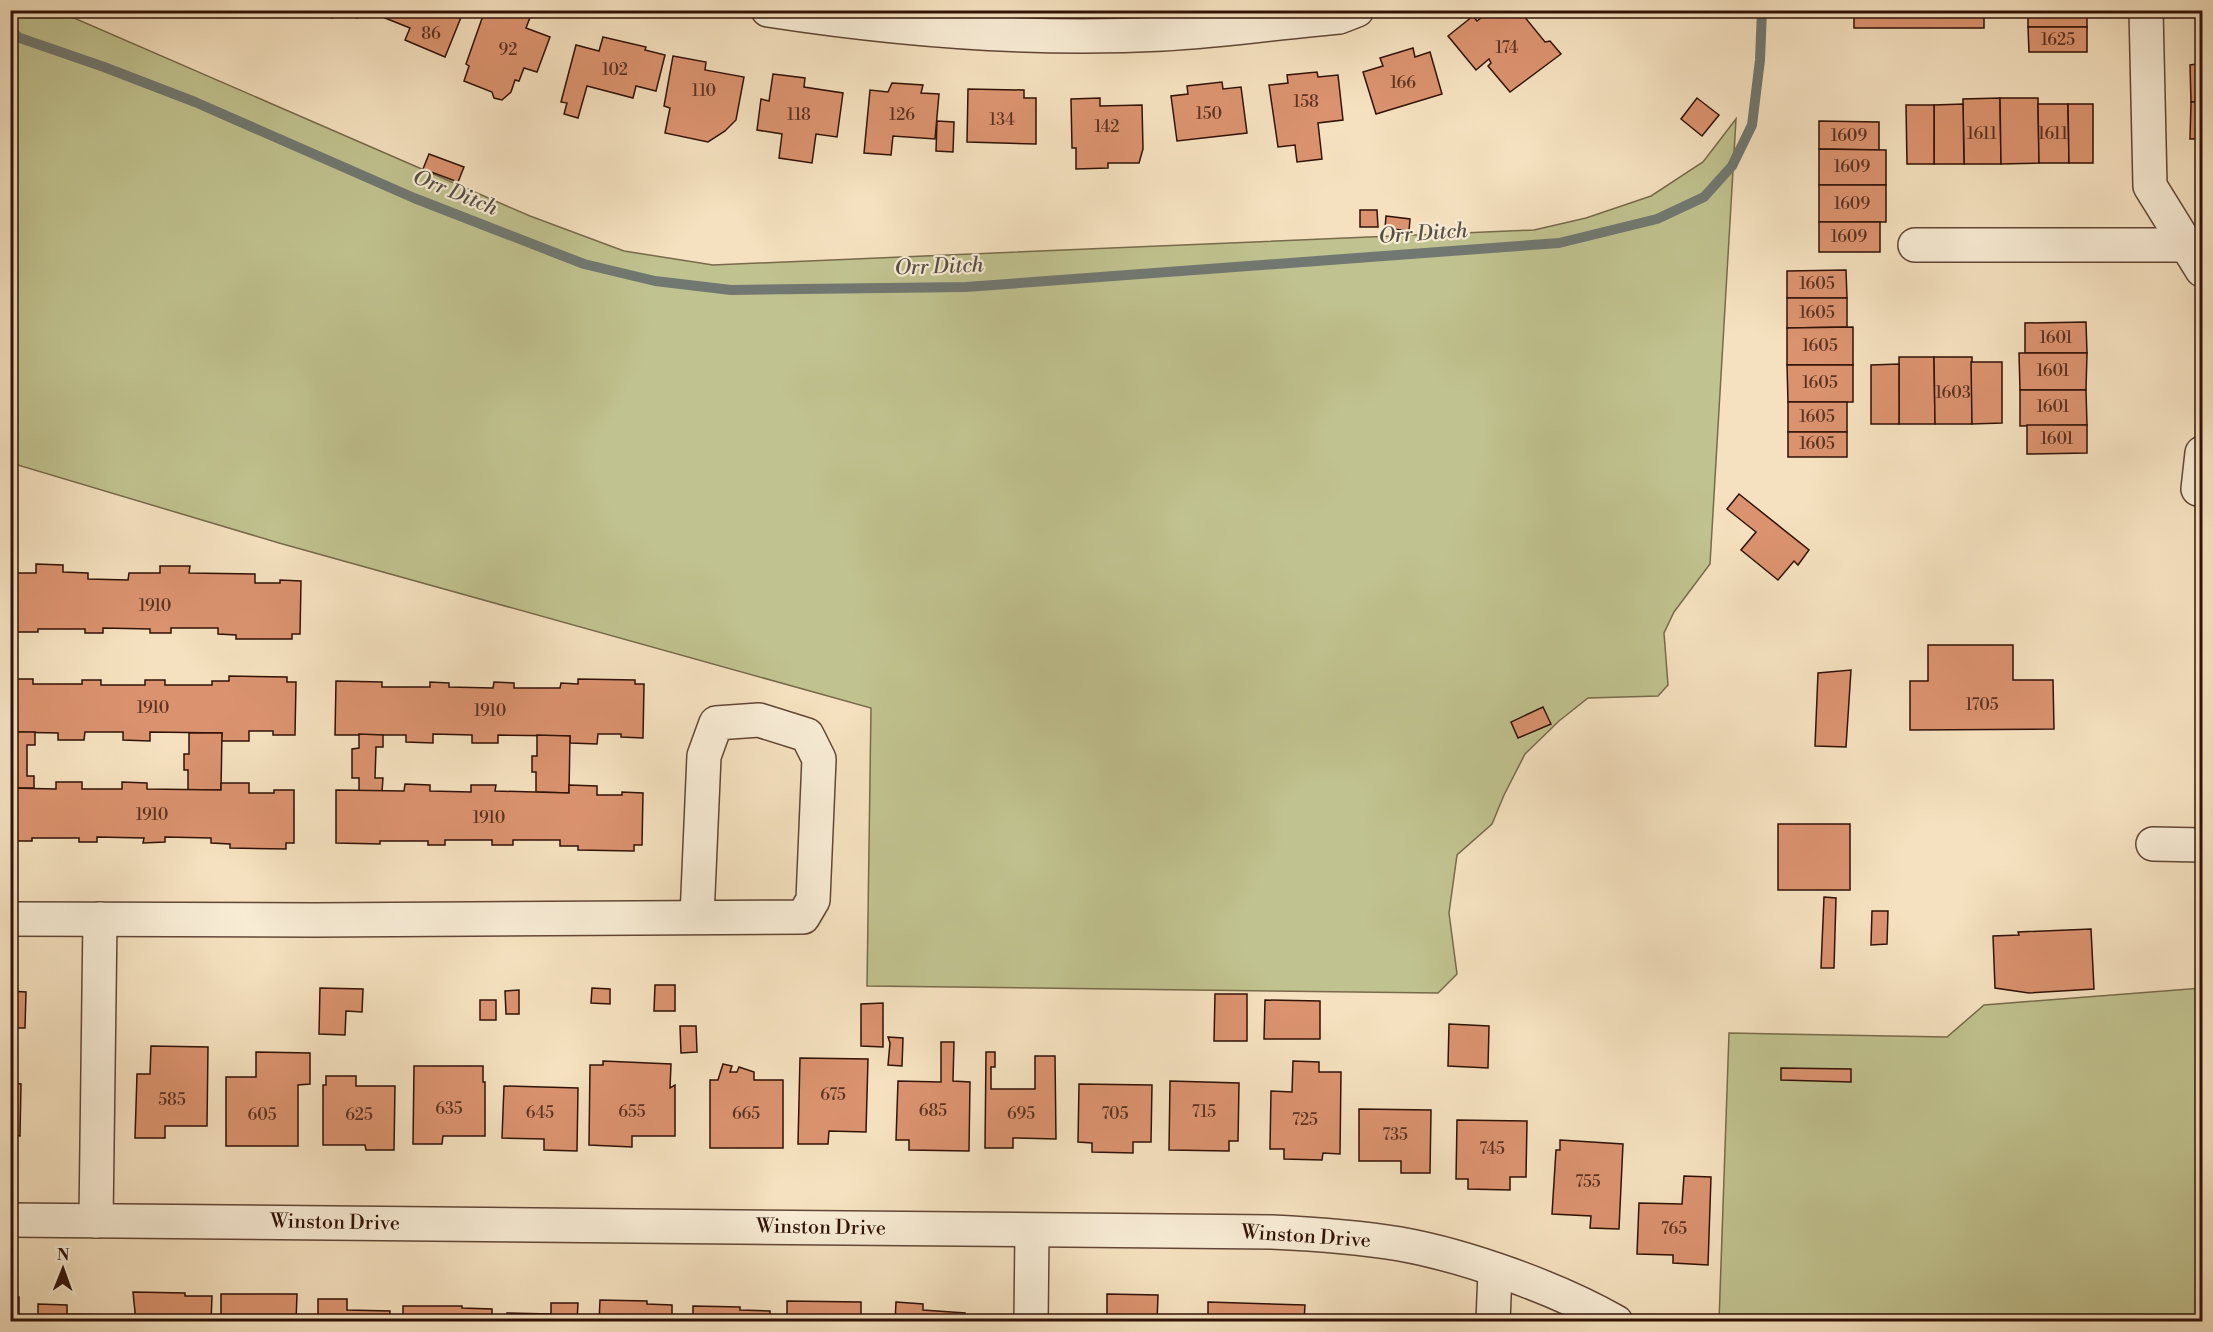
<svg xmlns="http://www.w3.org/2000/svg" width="2213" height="1332" font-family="'Libre Bodoni',serif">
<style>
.green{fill:#c0c28f;stroke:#786a4b;stroke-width:1.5}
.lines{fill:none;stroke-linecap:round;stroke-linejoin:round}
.stream{stroke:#717871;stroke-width:10}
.building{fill:#db936f;stroke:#301207;stroke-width:1.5}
.minor-casing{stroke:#614635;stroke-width:36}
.minor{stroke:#f8ecd5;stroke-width:33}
.labels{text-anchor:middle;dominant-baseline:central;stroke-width:4.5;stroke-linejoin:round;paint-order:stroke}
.number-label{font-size:16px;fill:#5b3221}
.street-label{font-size:20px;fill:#301207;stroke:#f8ecd5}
.water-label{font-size:21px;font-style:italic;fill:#564e45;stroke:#f8ecd5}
</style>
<rect width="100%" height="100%" fill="#f5e1bf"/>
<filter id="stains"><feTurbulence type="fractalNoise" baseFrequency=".00333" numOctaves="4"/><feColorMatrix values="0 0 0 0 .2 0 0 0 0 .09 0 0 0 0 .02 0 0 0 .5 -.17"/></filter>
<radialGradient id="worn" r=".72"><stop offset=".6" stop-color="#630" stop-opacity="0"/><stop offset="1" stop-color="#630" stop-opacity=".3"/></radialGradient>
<g class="green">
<path d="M 10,11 L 58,11 L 530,216 L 624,251 L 713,265 L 1534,230 L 1586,218 L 1651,196 L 1703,162 L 1736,119 L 1710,564 L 1674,612 L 1664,633 L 1668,685 L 1658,696 L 1588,698 L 1559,721 L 1525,754 L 1504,795 L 1492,824 L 1457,855 L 1449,913 L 1457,974 L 1438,993 L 867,986 L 871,708 L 279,543 L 11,463 Z"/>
<path d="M 2202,988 L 2202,1321 L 1719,1322 L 1729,1033 L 1947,1037 L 1984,1005 Z"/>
</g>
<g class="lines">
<path class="stream" d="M 10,31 L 20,38 L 104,67 L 195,102 L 414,198 L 584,264 L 655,281 L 731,290 L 966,287 L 1559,243 L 1657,219 L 1704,197 L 1732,166 L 1752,125 L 1760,60 L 1762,10"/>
</g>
<g class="building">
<path d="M 314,10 L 336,10 L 332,18 Z"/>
<path d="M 340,10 L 363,10 L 357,18 Z"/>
<path d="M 388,10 L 464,10 L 445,57 L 405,40 L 410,28 L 385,18 Z"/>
<path d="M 485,10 L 517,10 L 531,15 L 526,28 L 550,37 L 537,72 L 524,68 L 519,81 L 515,80 L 511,92 L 502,100 L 494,98 L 492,92 L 464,81 L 469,66 L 466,64 Z"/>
<path d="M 1491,10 L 1519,10 L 1545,42 L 1550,41 L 1561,54 L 1510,92 L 1488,66 L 1491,63 L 1489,59 L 1476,70 L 1448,36 L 1473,16 L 1477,21 Z"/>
<rect x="1854" y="10" width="130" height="18"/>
<rect x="2028" y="10" width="59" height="17"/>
<rect x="2196" y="10" width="6" height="25"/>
<path d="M 2028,27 L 2087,27 L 2087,52 L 2029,52 Z"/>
<path d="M 2196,35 L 2202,35 L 2202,64 L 2197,64 Z"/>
<path d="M 603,37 L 646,47 L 645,50 L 665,55 L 656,91 L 636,86 L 633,98 L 587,86 L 578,118 L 564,114 L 567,103 L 561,102 L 576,45 L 599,51 Z"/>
<path d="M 1413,48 L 1415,57 L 1430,52 L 1442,94 L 1376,114 L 1363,72 L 1383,66 L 1380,58 Z"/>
<path d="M 673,56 L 706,62 L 705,70 L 744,77 L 736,120 L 725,131 L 708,142 L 665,133 L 670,108 L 664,106 Z"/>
<path d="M 2197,64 L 2202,64 L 2202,102 L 2191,102 L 2190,65 Z"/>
<path d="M 1317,72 L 1318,77 L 1338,75 L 1343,120 L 1318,123 L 1322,159 L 1297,162 L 1295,145 L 1278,147 L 1269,85 L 1288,83 L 1287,75 Z"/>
<path d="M 773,74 L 805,78 L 804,87 L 843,93 L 837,137 L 816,134 L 812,163 L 779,158 L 782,134 L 757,130 L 761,99 L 769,101 Z"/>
<path d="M 1222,82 L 1223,89 L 1241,87 L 1247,133 L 1177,141 L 1171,96 L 1188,94 L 1187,86 Z"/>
<path d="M 892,83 L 923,85 L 921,93 L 939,94 L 935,139 L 893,136 L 891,155 L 864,153 L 870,90 L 888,92 Z"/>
<path d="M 968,89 L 1024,90 L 1024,98 L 1036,98 L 1036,144 L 967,142 Z"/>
<path d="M 1100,98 L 1100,106 L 1142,105 L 1143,149 L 1139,163 L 1108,163 L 1108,168 L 1076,169 L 1076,148 L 1072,148 L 1071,99 Z"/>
<path d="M 1697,98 L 1719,115 L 1702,136 L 1681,119 Z"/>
<path d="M 2000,98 L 2001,164 L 1964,164 L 1963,99 Z"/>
<path d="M 2000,98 L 2038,98 L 2039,163 L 2001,164 Z"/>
<path d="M 2191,102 L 2202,102 L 2202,139 L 2190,139 Z"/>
<path d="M 1963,104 L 1964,164 L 1934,164 L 1934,105 Z"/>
<path d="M 2038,104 L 2068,104 L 2069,163 L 2039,163 Z"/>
<path d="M 2068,104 L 2093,104 L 2093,163 L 2069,163 Z"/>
<path d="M 1906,105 L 1934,105 L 1934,164 L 1907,164 Z"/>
<path d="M 937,121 L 954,122 L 953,152 L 936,151 Z"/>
<path d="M 1819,121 L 1879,122 L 1879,150 L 1819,149 Z"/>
<rect x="2197" y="139" width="5" height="29"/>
<path d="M 1819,149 L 1886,150 L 1886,185 L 1819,185 Z"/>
<path d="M 429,154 L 464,167 L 458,182 L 423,169 Z"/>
<rect x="2197" y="168" width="5" height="28"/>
<rect x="1819" y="185" width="67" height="37"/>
<path d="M 1360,210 L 1377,210 L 1378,227 L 1360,227 Z"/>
<path d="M 1386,216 L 1410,219 L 1409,231 L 1385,228 Z"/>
<rect x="1819" y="222" width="61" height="30"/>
<path d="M 1846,270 L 1847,298 L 1787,298 L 1787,271 Z"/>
<path d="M 1787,298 L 1847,298 L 1847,327 L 1787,328 Z"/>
<path d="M 2086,322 L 2087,353 L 2025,353 L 2025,323 Z"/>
<path d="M 1853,327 L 1853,365 L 1787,365 L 1787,328 Z"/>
<path d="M 2019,353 L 2087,353 L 2086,390 L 2020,390 Z"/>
<path d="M 1899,357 L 1934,357 L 1935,424 L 1899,424 Z"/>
<path d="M 1934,357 L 1972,357 L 1972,424 L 1935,424 Z"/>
<path d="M 1971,362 L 2002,362 L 2002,423 L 1972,424 Z"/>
<path d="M 1899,364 L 1899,424 L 1871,424 L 1871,365 Z"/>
<path d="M 1787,365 L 1853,365 L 1853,402 L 1788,402 Z"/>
<path d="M 2020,390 L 2086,390 L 2087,425 L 2020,426 Z"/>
<rect x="1788" y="402" width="59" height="30"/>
<path d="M 2027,425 L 2087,425 L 2087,453 L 2027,454 Z"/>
<rect x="1788" y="432" width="59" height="25"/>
<path d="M 1739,494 L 1809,550 L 1798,565 L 1794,561 L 1778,580 L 1741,550 L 1756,532 L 1727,509 Z"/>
<path d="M 36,564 L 63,565 L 63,572 L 88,573 L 88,579 L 128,580 L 129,573 L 160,573 L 160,566 L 190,566 L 189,573 L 255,574 L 255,583 L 280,583 L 280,580 L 301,581 L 300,634 L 292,634 L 292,639 L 236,639 L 236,635 L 218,634 L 218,628 L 171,628 L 171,633 L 150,633 L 150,629 L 103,628 L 103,633 L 85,633 L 85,629 L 38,629 L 38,632 L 10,632 L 10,579 L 17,579 L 17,573 L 36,573 Z"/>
<path d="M 1928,645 L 2013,645 L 2013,680 L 2053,680 L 2054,729 L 1910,730 L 1910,681 L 1928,681 Z"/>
<path d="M 1851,670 L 1846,747 L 1815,746 L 1818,673 Z"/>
<path d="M 229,676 L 287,677 L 287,682 L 296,682 L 295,735 L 273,735 L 273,731 L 249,731 L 249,741 L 221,741 L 222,733 L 150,732 L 150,741 L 123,740 L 123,732 L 85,732 L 84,740 L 58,740 L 58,733 L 10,732 L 10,679 L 33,679 L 33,684 L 82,684 L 82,680 L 101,680 L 101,685 L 145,685 L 145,680 L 165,680 L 165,685 L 212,685 L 212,681 L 229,681 Z"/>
<path d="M 578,679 L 635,680 L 635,684 L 644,684 L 643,738 L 621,737 L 621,734 L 598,734 L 597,744 L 570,743 L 570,736 L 498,735 L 498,743 L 472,743 L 472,735 L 433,734 L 433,743 L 406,742 L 406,735 L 335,735 L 336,681 L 382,682 L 382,687 L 430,687 L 430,682 L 449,683 L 449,687 L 493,688 L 494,682 L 514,683 L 514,688 L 560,688 L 561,683 L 578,684 Z"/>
<path d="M 1543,707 L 1551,724 L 1518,738 L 1511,722 Z"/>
<path d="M 11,732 L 35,732 L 35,745 L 27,745 L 27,776 L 34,776 L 34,788 L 11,788 Z"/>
<path d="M 189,733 L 222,733 L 221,790 L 188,790 L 188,770 L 184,770 L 184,754 L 189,754 Z"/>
<path d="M 359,734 L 383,735 L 383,747 L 376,747 L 375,778 L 383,778 L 382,791 L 359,791 L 359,778 L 352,778 L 352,749 L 359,748 Z"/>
<path d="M 537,735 L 570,736 L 569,793 L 536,792 L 536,772 L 532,772 L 532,756 L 537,756 Z"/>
<path d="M 56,782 L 82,782 L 82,789 L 122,789 L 122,782 L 147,783 L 147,789 L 221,790 L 221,783 L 249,783 L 249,793 L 274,793 L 274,790 L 294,790 L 294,843 L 286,843 L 286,849 L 230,848 L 230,844 L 211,843 L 211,838 L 165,837 L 165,842 L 143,843 L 144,838 L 97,837 L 97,842 L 79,842 L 79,838 L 32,838 L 32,841 L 10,841 L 10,788 L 56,789 Z"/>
<path d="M 405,784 L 430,785 L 430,791 L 471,792 L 471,785 L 496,785 L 495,791 L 569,793 L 569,785 L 597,786 L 597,795 L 622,795 L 622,792 L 643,793 L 642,845 L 634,845 L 634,851 L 578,850 L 578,846 L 560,846 L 560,840 L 513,840 L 513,845 L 492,845 L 492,840 L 445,840 L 445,845 L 428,845 L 428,841 L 380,841 L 380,844 L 336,843 L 336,790 L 404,791 Z"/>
<rect x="1778" y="824" width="72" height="66"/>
<path d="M 1824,897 L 1836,898 L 1834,968 L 1821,968 Z"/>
<path d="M 1872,911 L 1888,911 L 1887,944 L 1871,945 Z"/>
<path d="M 2091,929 L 2094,989 L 2029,993 L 1995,988 L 1993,936 L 2019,935 L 2018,932 Z"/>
<path d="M 655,985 L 675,985 L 675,1011 L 654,1011 Z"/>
<path d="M 320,988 L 363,989 L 362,1012 L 346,1011 L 345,1035 L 319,1034 Z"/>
<path d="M 592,988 L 610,989 L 610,1004 L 591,1003 Z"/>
<path d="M 519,990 L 519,1014 L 506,1014 L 505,991 Z"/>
<path d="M 10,991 L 26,992 L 25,1028 L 10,1028 Z"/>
<path d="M 1215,994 L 1247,994 L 1247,1041 L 1214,1041 Z"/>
<rect x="480" y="1000" width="16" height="20"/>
<path d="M 1265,1000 L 1320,1001 L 1320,1039 L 1264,1039 Z"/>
<path d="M 883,1003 L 883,1047 L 861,1046 L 861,1004 Z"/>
<path d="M 1449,1024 L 1489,1026 L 1488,1068 L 1448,1066 Z"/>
<path d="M 680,1026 L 696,1026 L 697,1052 L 681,1053 Z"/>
<path d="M 888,1037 L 903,1038 L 902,1066 L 888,1065 L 890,1043 Z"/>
<path d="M 941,1042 L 954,1042 L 953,1081 L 970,1082 L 969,1151 L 909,1150 L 909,1140 L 896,1140 L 898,1081 L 941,1082 Z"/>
<path d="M 151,1046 L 208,1047 L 207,1126 L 165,1126 L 165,1138 L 135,1138 L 137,1074 L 150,1074 Z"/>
<path d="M 256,1052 L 310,1053 L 310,1084 L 298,1085 L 298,1146 L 226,1146 L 226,1077 L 256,1077 Z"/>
<path d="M 986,1052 L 995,1052 L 995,1067 L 991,1067 L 991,1089 L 1035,1089 L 1035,1056 L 1055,1056 L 1056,1139 L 1013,1138 L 1013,1148 L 985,1148 Z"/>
<path d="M 800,1058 L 868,1059 L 866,1132 L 829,1131 L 828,1144 L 798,1144 Z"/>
<path d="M 603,1061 L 671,1064 L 670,1088 L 675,1085 L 675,1136 L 632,1136 L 632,1147 L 589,1145 L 590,1065 L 603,1065 Z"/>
<path d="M 1293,1061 L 1319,1062 L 1319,1072 L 1341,1072 L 1340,1154 L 1323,1153 L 1322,1160 L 1284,1159 L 1284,1149 L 1270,1149 L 1271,1091 L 1292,1092 Z"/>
<path d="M 723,1064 L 732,1066 L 730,1072 L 737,1072 L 739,1067 L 754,1072 L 754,1080 L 783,1080 L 783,1148 L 710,1148 L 710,1080 L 718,1080 Z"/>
<path d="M 414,1066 L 483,1066 L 483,1082 L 485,1082 L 485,1136 L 443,1136 L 442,1144 L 413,1144 Z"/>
<path d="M 1781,1068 L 1851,1069 L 1851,1082 L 1781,1080 Z"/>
<path d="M 326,1076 L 356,1076 L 356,1086 L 395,1086 L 394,1150 L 366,1150 L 365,1145 L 323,1145 L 323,1085 L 326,1085 Z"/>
<path d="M 1170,1081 L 1239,1083 L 1238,1141 L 1229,1141 L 1229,1151 L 1169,1150 Z"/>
<path d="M 10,1083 L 21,1084 L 20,1136 L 10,1135 Z"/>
<path d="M 1079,1084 L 1152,1085 L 1151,1142 L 1133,1142 L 1133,1153 L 1092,1152 L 1092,1143 L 1078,1142 Z"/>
<path d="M 504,1086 L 578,1088 L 577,1151 L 544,1150 L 544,1139 L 502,1138 Z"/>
<path d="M 1359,1109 L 1431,1110 L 1430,1173 L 1401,1173 L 1401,1161 L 1359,1161 Z"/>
<path d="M 1457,1120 L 1527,1121 L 1526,1177 L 1510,1177 L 1510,1190 L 1468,1189 L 1468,1179 L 1456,1179 Z"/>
<path d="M 1560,1140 L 1623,1144 L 1619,1229 L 1590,1228 L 1591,1216 L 1552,1214 L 1556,1150 L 1560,1150 Z"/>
<path d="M 1684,1176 L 1711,1177 L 1708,1265 L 1673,1263 L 1673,1255 L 1637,1254 L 1639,1203 L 1682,1204 Z"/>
<path d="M 133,1292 L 185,1293 L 185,1296 L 212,1296 L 211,1322 L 136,1322 Z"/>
<path d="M 221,1294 L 297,1294 L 296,1322 L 221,1322 Z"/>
<path d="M 1107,1294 L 1158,1295 L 1157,1322 L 1107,1322 Z"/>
<rect x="10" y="1297" width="9" height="25"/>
<path d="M 318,1299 L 347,1299 L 347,1310 L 390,1311 L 389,1322 L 318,1322 Z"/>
<path d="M 600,1300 L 647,1301 L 647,1304 L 672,1305 L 672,1322 L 599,1322 Z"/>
<path d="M 787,1301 L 861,1302 L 861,1322 L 787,1322 Z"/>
<path d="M 896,1302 L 923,1304 L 923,1310 L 965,1313 L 964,1322 L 895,1322 Z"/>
<path d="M 1208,1302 L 1305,1305 L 1304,1322 L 1208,1322 Z"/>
<path d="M 551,1303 L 578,1303 L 577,1322 L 507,1322 L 507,1313 L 551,1314 Z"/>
<path d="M 38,1304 L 67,1305 L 67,1314 L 109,1315 L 109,1322 L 38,1322 Z"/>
<path d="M 403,1306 L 462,1306 L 462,1308 L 492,1309 L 492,1322 L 403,1322 Z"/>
<path d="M 693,1306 L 740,1307 L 740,1310 L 770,1311 L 770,1322 L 693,1322 Z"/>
<path d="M 1356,1316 L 1385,1317 L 1385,1322 L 1356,1322 Z"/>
</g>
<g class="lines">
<g class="minor-casing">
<g id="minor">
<path d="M 768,10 C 898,30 1031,41 1163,34 C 1222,31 1281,22 1339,17 L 1357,10"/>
<path d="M 2146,10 L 2150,186 L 2202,270"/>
<path d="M 1915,245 L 2187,245"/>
<path d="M 2198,489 L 2202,453"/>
<path d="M 2153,844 L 2202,845"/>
<path d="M 10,919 L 316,920 L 803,917 L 813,900 L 819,759 L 807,735 L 759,720 L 716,723 L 704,756 L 697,917"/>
<path d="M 10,1220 L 1272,1232 C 1315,1234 1358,1237 1400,1244 C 1467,1256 1556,1288 1616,1322"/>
<path d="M 96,1221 L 100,919"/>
<path d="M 1031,1322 L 1032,1231"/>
<path d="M 1493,1322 L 1495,1271"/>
</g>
</g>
<use href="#minor" class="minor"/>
</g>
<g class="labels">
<g class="number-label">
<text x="431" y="34">86</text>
<text x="2058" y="40">1625</text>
<text x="1507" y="48">174</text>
<text x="508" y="50">92</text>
<text x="615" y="70">102</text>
<text x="1403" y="83">166</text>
<text x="704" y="91">110</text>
<text x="1306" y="102">158</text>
<text x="1209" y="114">150</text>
<text x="799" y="115">118</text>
<text x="902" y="115">126</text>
<text x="1002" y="120">134</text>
<text x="1107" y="127">142</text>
<text x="1982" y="134">1611</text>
<text x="2053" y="134">1611</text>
<text x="1849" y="136">1609</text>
<text x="1852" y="167">1609</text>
<text x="1852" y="204">1609</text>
<text x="1849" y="237">1609</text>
<text x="1817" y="284">1605</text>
<text x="1817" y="313">1605</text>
<text x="2056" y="338">1601</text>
<text x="1820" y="346">1605</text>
<text x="2053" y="371">1601</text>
<text x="1820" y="383">1605</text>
<text x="1953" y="393">1603</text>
<text x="2053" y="407">1601</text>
<text x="1817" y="417">1605</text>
<text x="2057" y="439">1601</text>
<text x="1817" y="444">1605</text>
<text x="155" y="606">1910</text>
<text x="1982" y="705">1705</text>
<text x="153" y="708">1910</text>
<text x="490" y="711">1910</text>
<text x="152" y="815">1910</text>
<text x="489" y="818">1910</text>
<text x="833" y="1095">675</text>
<text x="172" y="1100">585</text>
<text x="449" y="1109">635</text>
<text x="933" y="1111">685</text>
<text x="632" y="1112">655</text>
<text x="1204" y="1112">715</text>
<text x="540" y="1113">645</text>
<text x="746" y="1114">665</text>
<text x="1021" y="1114">695</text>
<text x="1115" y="1114">705</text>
<text x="262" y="1115">605</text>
<text x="359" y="1115">625</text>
<text x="1305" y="1120">725</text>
<text x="1395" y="1135">735</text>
<text x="1492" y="1149">745</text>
<text x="1588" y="1182">755</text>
<text x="1674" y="1229">765</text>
</g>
<g class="street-label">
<text transform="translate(335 1223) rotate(1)">Winston Drive</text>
<text transform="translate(821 1228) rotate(1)">Winston Drive</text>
<text transform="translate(1306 1237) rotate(4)">Winston Drive</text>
</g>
<g class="water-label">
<text transform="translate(455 193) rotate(22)">Orr Ditch</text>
<text transform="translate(1423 234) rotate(-4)">Orr Ditch</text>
<text transform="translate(939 267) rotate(-2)">Orr Ditch</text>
</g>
</g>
<rect width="2213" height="1332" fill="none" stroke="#f5e1bf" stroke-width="36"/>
<rect x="12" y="12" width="2189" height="1308" fill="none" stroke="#301207" stroke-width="3"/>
<rect x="18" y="18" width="2177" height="1296" fill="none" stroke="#301207" stroke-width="1.5"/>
<g transform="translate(63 1269) rotate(1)" stroke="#f8ecd5" stroke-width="4.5" paint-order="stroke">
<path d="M0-4.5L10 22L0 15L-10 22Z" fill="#301207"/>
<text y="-9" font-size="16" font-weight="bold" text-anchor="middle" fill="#301207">N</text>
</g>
<rect width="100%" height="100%" filter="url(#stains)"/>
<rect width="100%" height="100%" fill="url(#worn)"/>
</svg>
